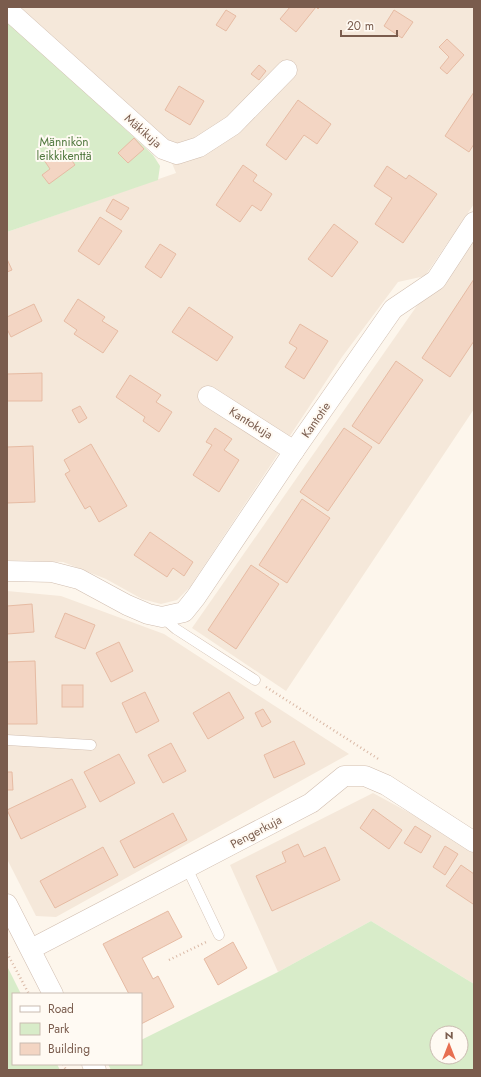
<svg xmlns="http://www.w3.org/2000/svg" width="481" height="1077" font-family="Jost,sans-serif">
<style>
.residential{fill:#f5e8da}
.green{fill:#d8ecc9;fill-rule:evenodd}
.building{fill:#f3d5c3;stroke:#e6bba3}
.lines{fill:none;stroke-linecap:round;stroke-linejoin:round}
.lane-casing{stroke:#d1beb0;stroke-width:11}
.street-casing{stroke:#d1beb0;stroke-width:21}
.path{stroke:#d9b8a5;stroke-width:2.5;stroke-dasharray:1 3;stroke-linecap:butt}
.lane{stroke:#fff;stroke-width:10}
.street{stroke:#fff;stroke-width:20}
.labels{text-anchor:middle;dominant-baseline:central;stroke-width:4;stroke-linejoin:round;paint-order:stroke}
.street-label{font-size:12px;fill:#7a5c4d;stroke:#fffaf3}
.park-label{font-size:12px;fill:#537a41;stroke:#fffaf3}
</style>
<rect width="100%" height="100%" fill="#fdf6ec"/>
<g class="residential">
<path d="M 13,7 L 474,7 L 474,204 L 425,276 L 398,282 L 342,357 L 190,587 L 177,600 L 161,604 L 142,599 L 106,579 L 63,562 L 7,560 L 7,232 L 176,173 L 163,141 Z"/>
<path d="M 474,224 L 474,409 L 286,691 L 192,628 Z"/>
<path d="M 7,591 L 61,596 L 164,634 L 349,754 L 56,917 L 36,916 L 7,859 Z"/>
<path d="M 373,793 L 474,848 L 474,984 L 371,921 L 278,972 L 230,865 Z"/>
</g>
<g class="green">
<path d="M 7,19 L 153,155 L 160,166 L 158,180 L 7,232 Z"/>
<path d="M 371,921 L 474,984 L 474,1070 L 111,1070 L 108,1064 L 141,1064 L 141,1040 L 278,972 ZM 437,1033 L 461,1033 L 461,1057 L 437,1057 Z"/>
<path d="M 7,966 L 21,994 L 13,994 L 13,1064 L 57,1064 L 60,1070 L 7,1070 Z"/>
</g>
<g class="building">
<path d="M 290,7 L 320,7 L 318,9 L 316,7 L 296,32 L 280,19 Z"/>
<path d="M 226,10 L 236,16 L 226,31 L 216,25 Z"/>
<path d="M 394,10 L 413,22 L 402,38 L 384,26 Z"/>
<path d="M 447,39 L 464,55 L 447,74 L 440,68 L 449,57 L 439,47 Z"/>
<path d="M 259,65 L 266,71 L 259,80 L 251,74 Z"/>
<path d="M 179,86 L 204,101 L 190,125 L 165,110 Z"/>
<path d="M 474,92 L 474,144 L 469,152 L 445,136 Z"/>
<path d="M 298,100 L 331,124 L 317,144 L 304,135 L 286,160 L 266,145 Z"/>
<path d="M 134,138 L 144,149 L 128,163 L 118,153 Z"/>
<path d="M 62,147 L 75,165 L 49,184 L 42,175 L 50,169 L 44,160 Z"/>
<path d="M 243,165 L 257,175 L 253,181 L 272,194 L 261,211 L 252,205 L 240,222 L 216,205 Z"/>
<path d="M 387,166 L 406,179 L 409,175 L 437,194 L 403,243 L 375,224 L 392,198 L 374,186 Z"/>
<path d="M 113,199 L 129,208 L 121,220 L 106,211 Z"/>
<path d="M 100,217 L 122,231 L 99,265 L 78,251 Z"/>
<path d="M 334,224 L 358,242 L 332,277 L 308,259 Z"/>
<path d="M 160,244 L 176,254 L 161,278 L 145,267 Z"/>
<path d="M 7,259 L 12,270 L 7,272 Z"/>
<path d="M 474,279 L 474,341 L 450,377 L 422,358 Z"/>
<path d="M 78,299 L 105,317 L 102,321 L 118,331 L 103,353 L 74,334 L 77,330 L 64,321 Z"/>
<path d="M 34,304 L 42,321 L 11,337 L 7,329 L 7,317 Z"/>
<path d="M 189,307 L 233,337 L 217,361 L 172,332 Z"/>
<path d="M 300,324 L 328,341 L 304,379 L 285,367 L 297,348 L 289,343 Z"/>
<path d="M 396,361 L 423,380 L 379,444 L 352,426 Z"/>
<path d="M 42,373 L 42,401 L 7,401 L 7,374 Z"/>
<path d="M 130,375 L 161,395 L 156,402 L 172,412 L 159,432 L 143,421 L 145,417 L 116,397 Z"/>
<path d="M 80,406 L 87,418 L 79,423 L 72,410 Z"/>
<path d="M 215,428 L 232,439 L 224,450 L 239,460 L 219,492 L 193,475 L 212,445 L 206,442 Z"/>
<path d="M 344,428 L 372,447 L 328,511 L 300,492 Z"/>
<path d="M 91,444 L 127,506 L 99,522 L 90,506 L 85,509 L 65,474 L 70,471 L 64,460 Z"/>
<path d="M 33,446 L 35,502 L 7,503 L 7,447 Z"/>
<path d="M 302,499 L 330,518 L 287,583 L 259,565 Z"/>
<path d="M 150,532 L 193,562 L 184,576 L 173,568 L 167,577 L 134,555 Z"/>
<path d="M 251,565 L 279,584 L 236,649 L 208,630 Z"/>
<path d="M 32,604 L 34,632 L 7,634 L 7,606 Z"/>
<path d="M 65,613 L 95,625 L 85,649 L 55,637 Z"/>
<path d="M 119,642 L 133,671 L 111,682 L 96,653 Z"/>
<path d="M 35,661 L 37,724 L 7,724 L 7,662 Z"/>
<rect x="62" y="685" width="21" height="22"/>
<path d="M 145,692 L 159,721 L 136,733 L 122,703 Z"/>
<path d="M 229,692 L 244,718 L 208,739 L 193,713 Z"/>
<path d="M 263,709 L 271,722 L 262,727 L 255,713 Z"/>
<path d="M 294,741 L 305,764 L 274,778 L 264,755 Z"/>
<path d="M 171,743 L 186,771 L 163,783 L 148,755 Z"/>
<path d="M 119,754 L 135,783 L 100,802 L 84,772 Z"/>
<path d="M 7,772 L 12,772 L 13,790 L 7,790 Z"/>
<path d="M 72,779 L 86,807 L 21,839 L 7,810 Z"/>
<path d="M 373,809 L 402,830 L 389,849 L 360,828 Z"/>
<path d="M 173,813 L 187,840 L 134,868 L 120,841 Z"/>
<path d="M 415,826 L 431,836 L 421,853 L 404,843 Z"/>
<path d="M 298,844 L 304,857 L 325,847 L 340,880 L 272,911 L 256,876 L 286,862 L 282,852 Z"/>
<path d="M 445,846 L 458,854 L 445,875 L 433,867 Z"/>
<path d="M 103,847 L 118,875 L 55,908 L 40,881 Z"/>
<path d="M 461,865 L 474,874 L 474,903 L 473,904 L 446,886 Z"/>
<path d="M 168,911 L 182,937 L 142,958 L 153,979 L 158,976 L 174,1007 L 141,1024 L 141,994 L 129,994 L 103,944 Z"/>
<path d="M 233,942 L 247,968 L 218,985 L 204,959 Z"/>
</g>
<g class="lines">
<g class="lane-casing">
<g id="lane">
<path d="M 162,617 L 176,629 L 255,680"/>
<path d="M 7,740 L 91,745"/>
<path d="M 187,868 L 219,935"/>
</g>
</g>
<g class="street-casing">
<g id="street">
<path d="M 7,9 L 163,149 L 177,154 L 199,147 L 233,125 L 287,70"/>
<path d="M 208,396 L 294,451"/>
<path d="M 7,571 L 52,572 L 79,579 L 127,605 L 148,614 L 162,617 L 184,612 L 196,597 L 294,451 L 393,309 L 436,280 L 474,222"/>
<path d="M 7,904 L 53,994"/>
<path d="M 31,949 L 311,803 L 344,776 L 365,776 L 386,785 L 474,842"/>
<path d="M 92,1064 L 96,1070"/>
</g>
</g>
<g class="path">
<path d="M 266,687 L 380,760"/>
<path d="M 7,953 L 29,994"/>
<path d="M 169,960 L 206,942"/>
<path d="M 63,1064 L 66,1070"/>
</g>
<use href="#lane" class="lane"/>
<use href="#street" class="street"/>
</g>
<g class="labels">
<g class="street-label">
<text transform="translate(143 131) rotate(41)">Mäkikuja</text>
<text transform="translate(316 420) rotate(-55)">Kantotie</text>
<text transform="translate(251 423) rotate(32)">Kantokuja</text>
<text transform="translate(256 832) rotate(-28)">Pengerkuja</text>
</g>
<g class="park-label">
<text x="64" y="142">Männikön<tspan x="64" dy="14">leikkikenttä</tspan></text>
</g>
</g>
<rect width="481" height="1077" fill="none" stroke="#7a5c4d" stroke-width="16"/>
<rect x="12" y="993" width="130" height="72" fill="#fffaf3" stroke="#cabbb1"/>
<rect x="20" y="1006" width="20" height="6" fill="#ffffff" stroke="#cabbb1"/>
<text x="48" y="1013" font-size="12" fill="#7a5c4d">Road</text>
<rect x="20" y="1023" width="20" height="12" fill="#d8ecc9" stroke="#cabbb1"/>
<text x="48" y="1033" font-size="12" fill="#7a5c4d">Park</text>
<rect x="20" y="1043" width="20" height="12" fill="#f3d5c3" stroke="#cabbb1"/>
<text x="48" y="1053" font-size="12" fill="#7a5c4d">Building</text>
<g transform="translate(449 1045)"><circle r="19" fill="#fffaf3" stroke="#cabbb1"/>
<path d="M0-3L7 15L0 10L-7 15Z" fill="#e76f51"/>
<text y="-6" font-size="11" font-weight="bold" text-anchor="middle" fill="#7a5c4d">N</text>
</g>
<path d="M341 30v6h56v-6" fill="none" stroke="#7a5c4d" stroke-width="2"/>
<text x="347" y="30" font-size="12" fill="#7a5c4d" stroke="#fffaf3" stroke-width="3" paint-order="stroke">20 m</text>
</svg>
